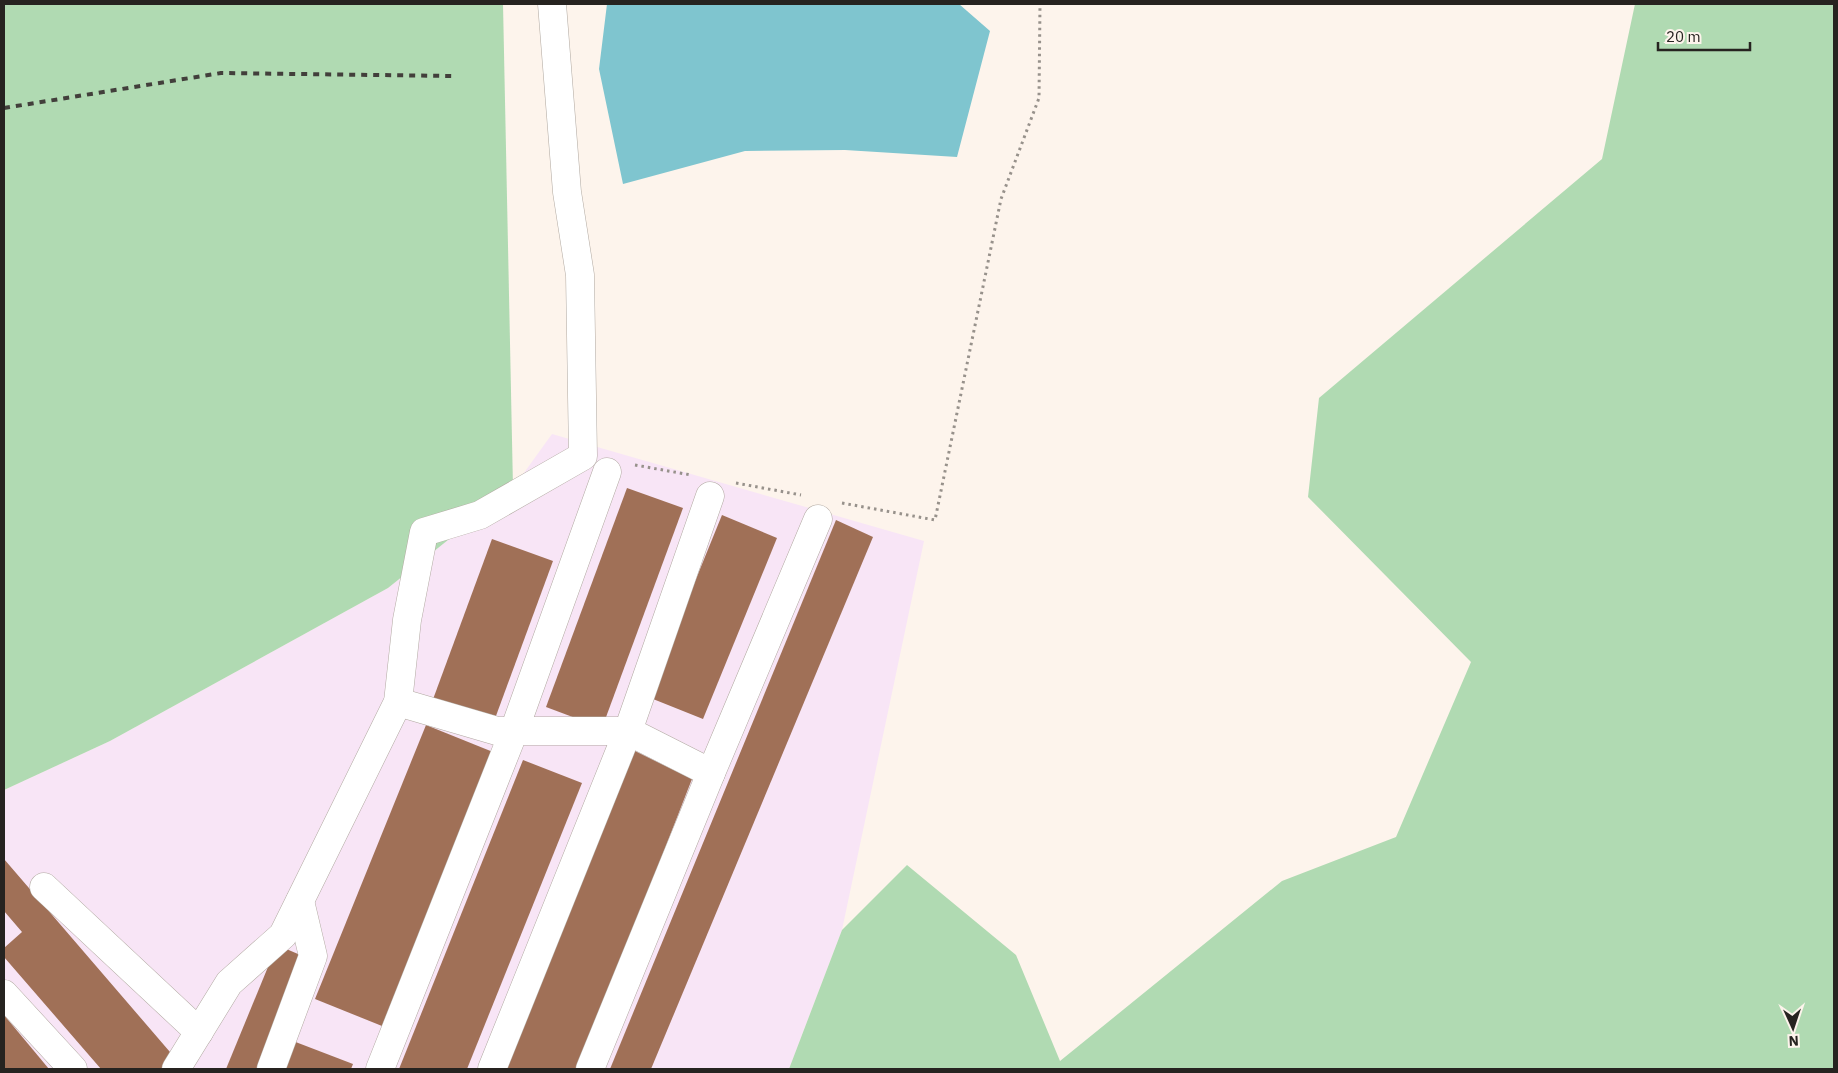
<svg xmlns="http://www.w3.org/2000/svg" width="1838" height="1073" font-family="'IBM Plex Sans',sans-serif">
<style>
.industrial{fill:#f8e5f6}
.green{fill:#b0dab2}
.water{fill:#7fc5cf}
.building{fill:#a07057}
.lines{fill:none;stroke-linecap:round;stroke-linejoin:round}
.minor-casing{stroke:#b1a9a1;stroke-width:29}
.path{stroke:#97918b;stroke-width:3;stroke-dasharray:2.5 4;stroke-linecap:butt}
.minor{stroke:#fff;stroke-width:28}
.rail{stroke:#423f3b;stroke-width:4;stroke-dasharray:6 6;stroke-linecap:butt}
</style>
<rect width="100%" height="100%" fill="#fdf4ec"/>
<path class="industrial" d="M 552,434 L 924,541 L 842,930 L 789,1069 L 4,1069 L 4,790 L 110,741 L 388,588 L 513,488 Z"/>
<g class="green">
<path d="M 4,4 L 503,4 L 513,488 L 388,588 L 110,741 L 4,790 Z"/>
<path d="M 1635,4 L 1834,4 L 1834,1069 L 789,1069 L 842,930 L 907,865 L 1016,955 L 1060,1061 L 1282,881 L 1396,837 L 1471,662 L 1308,497 L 1319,398 L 1602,159 Z"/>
</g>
<path class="water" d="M 607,4 L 959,4 L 990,31 L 957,157 L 845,150 L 745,151 L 623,184 L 599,69 Z"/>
<g class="building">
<path d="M 627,488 L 683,508 L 602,728 L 546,707 Z"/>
<path d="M 722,515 L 777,538 L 703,719 L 648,697 Z"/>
<path d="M 836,520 L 873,537 L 651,1069 L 610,1069 Z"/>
<path d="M 492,539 L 553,561 L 493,724 L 432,702 Z"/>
<path d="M 426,725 L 493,752 L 382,1026 L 315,999 Z"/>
<path d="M 635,751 L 692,779 L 579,1069 L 506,1069 Z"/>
<path d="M 523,760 L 582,783 L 467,1069 L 399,1069 Z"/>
<path d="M 4,859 L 176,1059 L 163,1069 L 101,1069 L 4,957 L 4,948 L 22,932 L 4,911 Z"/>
<path d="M 277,945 L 305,957 L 259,1069 L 226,1069 Z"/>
<path d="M 4,1015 L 49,1069 L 4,1069 Z"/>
<path d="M 293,1041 L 353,1064 L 351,1069 L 282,1069 Z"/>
</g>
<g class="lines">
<g class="minor-casing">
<g id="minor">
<path d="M 398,702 L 497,731 L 628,731 L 711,773"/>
<path d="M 44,887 L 199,1032"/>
<path d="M 4,994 L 73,1069"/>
<path d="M 176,1069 L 229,983 L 283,935 L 398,702 L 407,620 L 424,532 L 480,515 L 583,456 L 580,275 L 567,192 L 552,4"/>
<path d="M 271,1069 L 313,956 L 300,901"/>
<path d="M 380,1069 L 514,731 L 607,472"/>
<path d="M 492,1069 L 628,731 L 710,496"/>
<path d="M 590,1069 L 711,773 L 818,519"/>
</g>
</g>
<g class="path">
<path d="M 635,465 L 691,475"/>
<path d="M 736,483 L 801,495"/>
<path d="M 842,503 L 935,520 L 1001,199 L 1039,98 L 1040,4"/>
</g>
<use href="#minor" class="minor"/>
<path class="rail" d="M 4,108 L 221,73 L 454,76"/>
</g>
<rect width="1838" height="1073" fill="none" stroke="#262320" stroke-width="10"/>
<g transform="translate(1793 1028) rotate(177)" stroke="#fdf4ec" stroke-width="4" paint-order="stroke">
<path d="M0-4L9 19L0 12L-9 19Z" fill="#262320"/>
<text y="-8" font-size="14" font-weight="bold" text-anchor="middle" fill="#262320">N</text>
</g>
<path d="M1658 42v8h92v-8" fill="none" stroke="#262320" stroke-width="2.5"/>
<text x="1666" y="42" font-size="15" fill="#262320" stroke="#fdf4ec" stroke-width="4" paint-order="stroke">20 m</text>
</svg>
